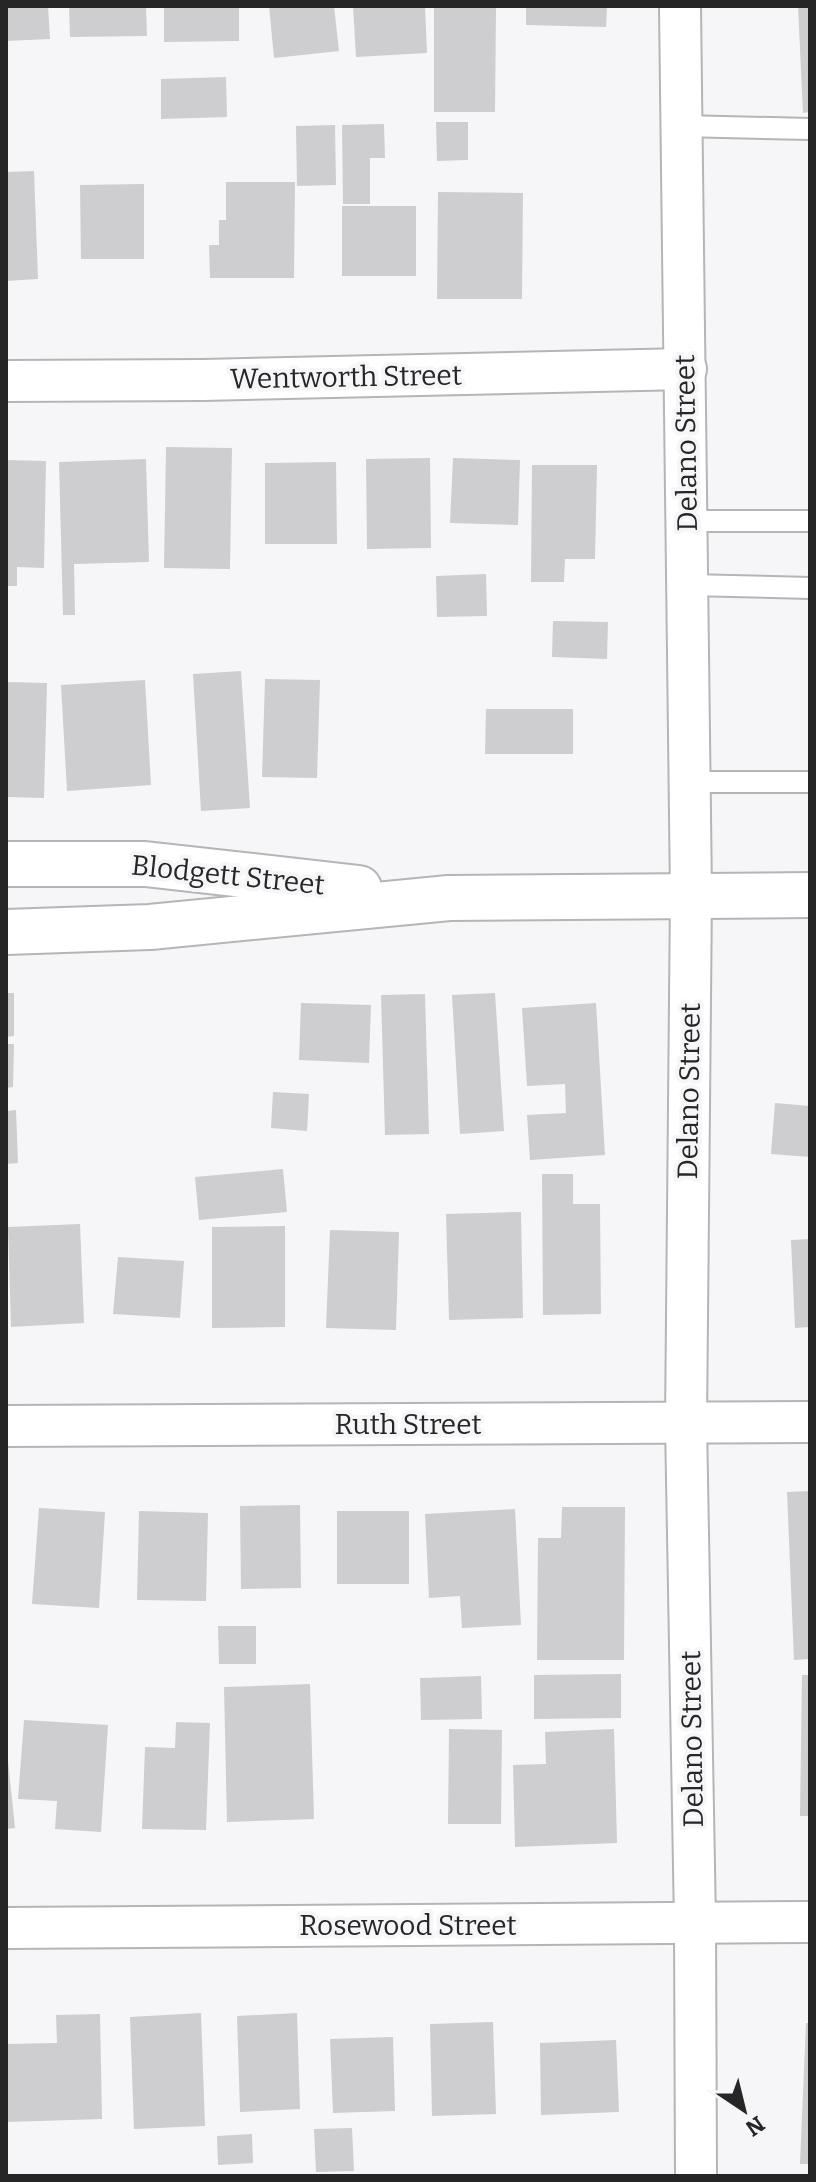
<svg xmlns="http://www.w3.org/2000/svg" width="816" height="2182" font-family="Bitter,serif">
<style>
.building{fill:#ceced1}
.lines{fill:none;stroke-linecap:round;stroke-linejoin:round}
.lane-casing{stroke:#b5b5b7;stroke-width:24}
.street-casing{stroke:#b5b5b7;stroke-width:44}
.secondary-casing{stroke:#b5b5b7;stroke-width:48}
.lane{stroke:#fff;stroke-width:20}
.street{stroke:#fff;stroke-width:40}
.secondary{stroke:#fff;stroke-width:44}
.labels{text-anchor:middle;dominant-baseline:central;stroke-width:8;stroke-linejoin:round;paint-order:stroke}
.street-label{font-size:28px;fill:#262627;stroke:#f6f6f8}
</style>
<rect width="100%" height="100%" fill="#f6f6f8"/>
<g class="building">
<path d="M 6,6 L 48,6 L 50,39 L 6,41 Z"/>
<path d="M 69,6 L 146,6 L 147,36 L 70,37 Z"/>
<path d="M 164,6 L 239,6 L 239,41 L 164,42 Z"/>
<path d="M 269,6 L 334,6 L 339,51 L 274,58 Z"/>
<path d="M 353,6 L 425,6 L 427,53 L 356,57 Z"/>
<path d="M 434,6 L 496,6 L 495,112 L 434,112 Z"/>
<path d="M 526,6 L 607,6 L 606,27 L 526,25 Z"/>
<path d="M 798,6 L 810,6 L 810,112 L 803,113 Z"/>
<path d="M 226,77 L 227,117 L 161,119 L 161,79 Z"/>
<path d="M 436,122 L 468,122 L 468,160 L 437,161 Z"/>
<path d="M 384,124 L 385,158 L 370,158 L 370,204 L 343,204 L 342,125 Z"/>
<path d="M 335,125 L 336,185 L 297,186 L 296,126 Z"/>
<path d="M 34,171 L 38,279 L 6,281 L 6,172 Z"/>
<path d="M 226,182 L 295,182 L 294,278 L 210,278 L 209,245 L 219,245 L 219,220 L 226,220 Z"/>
<path d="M 144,184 L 144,259 L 81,259 L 80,185 Z"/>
<path d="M 438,192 L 523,193 L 522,299 L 437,299 Z"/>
<rect x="342" y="206" width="74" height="70"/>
<path d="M 166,447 L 232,448 L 230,569 L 164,568 Z"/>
<path d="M 430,458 L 431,548 L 367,549 L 366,459 Z"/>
<path d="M 453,458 L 520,460 L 518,525 L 450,523 Z"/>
<path d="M 146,459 L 149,562 L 74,564 L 75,615 L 63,615 L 59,462 Z"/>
<path d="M 6,460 L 46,461 L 44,568 L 17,567 L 17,586 L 6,586 Z"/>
<path d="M 336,462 L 337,544 L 265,544 L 265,463 Z"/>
<path d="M 532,465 L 597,465 L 595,559 L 565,559 L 564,582 L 531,582 Z"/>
<path d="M 486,574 L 487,616 L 437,617 L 436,576 Z"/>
<path d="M 553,621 L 608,622 L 607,659 L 552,657 Z"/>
<path d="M 241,671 L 250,808 L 201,811 L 193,674 Z"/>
<path d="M 265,679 L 320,680 L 317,778 L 262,777 Z"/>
<path d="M 145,680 L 151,785 L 67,791 L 61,685 Z"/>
<path d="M 6,682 L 47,683 L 44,798 L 6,797 Z"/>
<path d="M 486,709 L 573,709 L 573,754 L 485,754 Z"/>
<path d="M 6,993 L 14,993 L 14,1036 L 6,1037 Z"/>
<path d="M 495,993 L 504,1131 L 460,1134 L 452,995 Z"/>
<path d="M 425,994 L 429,1134 L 385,1135 L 381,995 Z"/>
<path d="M 301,1003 L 371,1005 L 369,1063 L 299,1060 Z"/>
<path d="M 596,1003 L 605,1155 L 530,1160 L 527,1115 L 566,1113 L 565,1084 L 527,1086 L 522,1008 Z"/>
<path d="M 6,1044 L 14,1044 L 13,1087 L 6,1088 Z"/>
<path d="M 273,1092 L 309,1094 L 307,1131 L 271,1128 Z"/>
<path d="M 775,1103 L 810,1106 L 810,1157 L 771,1154 Z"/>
<path d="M 16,1110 L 18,1163 L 6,1164 L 6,1111 Z"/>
<path d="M 283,1169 L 287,1212 L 199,1220 L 195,1177 Z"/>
<path d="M 542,1174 L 573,1174 L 573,1204 L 600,1204 L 601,1314 L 543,1315 Z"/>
<path d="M 521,1212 L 523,1318 L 449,1320 L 446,1214 Z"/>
<path d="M 80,1224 L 84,1323 L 11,1327 L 8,1227 Z"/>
<path d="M 285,1226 L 285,1327 L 212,1328 L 212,1227 Z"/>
<path d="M 330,1230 L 399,1232 L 396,1330 L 326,1328 Z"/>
<path d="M 810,1239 L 810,1327 L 795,1328 L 791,1240 Z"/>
<path d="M 118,1257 L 184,1261 L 180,1318 L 113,1314 Z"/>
<path d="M 810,1491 L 810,1659 L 794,1660 L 787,1492 Z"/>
<path d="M 300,1505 L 301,1588 L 241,1589 L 240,1506 Z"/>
<path d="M 562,1507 L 625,1507 L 624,1660 L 537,1660 L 538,1538 L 561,1538 Z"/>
<path d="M 39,1508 L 105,1512 L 99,1608 L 32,1604 Z"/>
<path d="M 515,1509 L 521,1625 L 462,1628 L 460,1596 L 429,1598 L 425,1514 Z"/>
<path d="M 139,1511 L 208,1513 L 206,1601 L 137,1600 Z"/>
<rect x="337" y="1511" width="72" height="73"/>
<path d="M 218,1626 L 256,1626 L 256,1664 L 219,1664 Z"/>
<path d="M 621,1674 L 621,1718 L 534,1719 L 534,1675 Z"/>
<path d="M 802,1675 L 810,1675 L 810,1816 L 800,1816 Z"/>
<path d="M 481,1676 L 482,1719 L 421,1720 L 420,1678 Z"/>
<path d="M 310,1684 L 314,1819 L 227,1822 L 224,1687 Z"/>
<path d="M 24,1720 L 108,1725 L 101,1832 L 55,1829 L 57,1801 L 18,1799 Z"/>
<path d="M 176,1722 L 210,1723 L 206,1830 L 142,1829 L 145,1747 L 175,1748 Z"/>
<path d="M 449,1729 L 502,1730 L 501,1824 L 448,1824 Z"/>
<path d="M 614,1729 L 617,1843 L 515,1847 L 513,1765 L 546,1764 L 545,1732 Z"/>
<path d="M 6,1760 L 8,1760 L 15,1828 L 6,1829 Z"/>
<path d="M 201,2013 L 205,2126 L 134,2129 L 130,2017 Z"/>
<path d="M 297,2013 L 300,2109 L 240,2112 L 237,2016 Z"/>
<path d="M 100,2014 L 102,2119 L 8,2122 L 6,2044 L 57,2043 L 56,2015 Z"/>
<path d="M 493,2022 L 496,2114 L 432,2116 L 430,2024 Z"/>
<path d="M 806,2023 L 810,2023 L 810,2164 L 800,2164 Z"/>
<path d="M 393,2037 L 395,2111 L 333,2113 L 330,2039 Z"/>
<path d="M 616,2040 L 619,2112 L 541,2115 L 540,2043 Z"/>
<path d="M 352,2128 L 354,2171 L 316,2172 L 314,2129 Z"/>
<path d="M 252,2134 L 253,2163 L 218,2165 L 217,2136 Z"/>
</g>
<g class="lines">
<g class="lane-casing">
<g id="lane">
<path d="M 682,126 L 810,129"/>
<path d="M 687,521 L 810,521"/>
<path d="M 688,585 L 810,588"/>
<path d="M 690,782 L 810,782"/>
</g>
</g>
<g class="street-casing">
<g id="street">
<path d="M 680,6 L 691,895 L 686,1423 L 695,1922 L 696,2176"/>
<path d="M 6,381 L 203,380 L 686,369"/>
<path d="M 6,1426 L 810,1422"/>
<path d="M 6,1928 L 810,1922"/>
</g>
</g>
<g class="secondary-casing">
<g id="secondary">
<path d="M 6,864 L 145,864 L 359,888"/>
<path d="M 6,932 L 150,927 L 449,898 L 810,895"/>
</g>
</g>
<use href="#lane" class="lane"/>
<use href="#street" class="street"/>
<use href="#secondary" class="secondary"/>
</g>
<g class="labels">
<g class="street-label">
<text transform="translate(346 377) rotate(-1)">Wentworth Street</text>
<text transform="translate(686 443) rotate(-91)">Delano Street</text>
<text transform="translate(228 875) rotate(6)">Blodgett Street</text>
<text transform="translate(689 1091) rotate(-89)">Delano Street</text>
<text x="408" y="1424">Ruth Street</text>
<text transform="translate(692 1739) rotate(-91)">Delano Street</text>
<text x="408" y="1925">Rosewood Street</text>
</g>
</g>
<rect width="816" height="2182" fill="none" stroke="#262627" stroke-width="16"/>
<g transform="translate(744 2110) rotate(145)" stroke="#f6f6f8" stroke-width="6" paint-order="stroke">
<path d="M0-6L14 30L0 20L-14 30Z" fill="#262627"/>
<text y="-12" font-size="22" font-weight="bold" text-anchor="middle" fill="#262627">N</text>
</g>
</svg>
